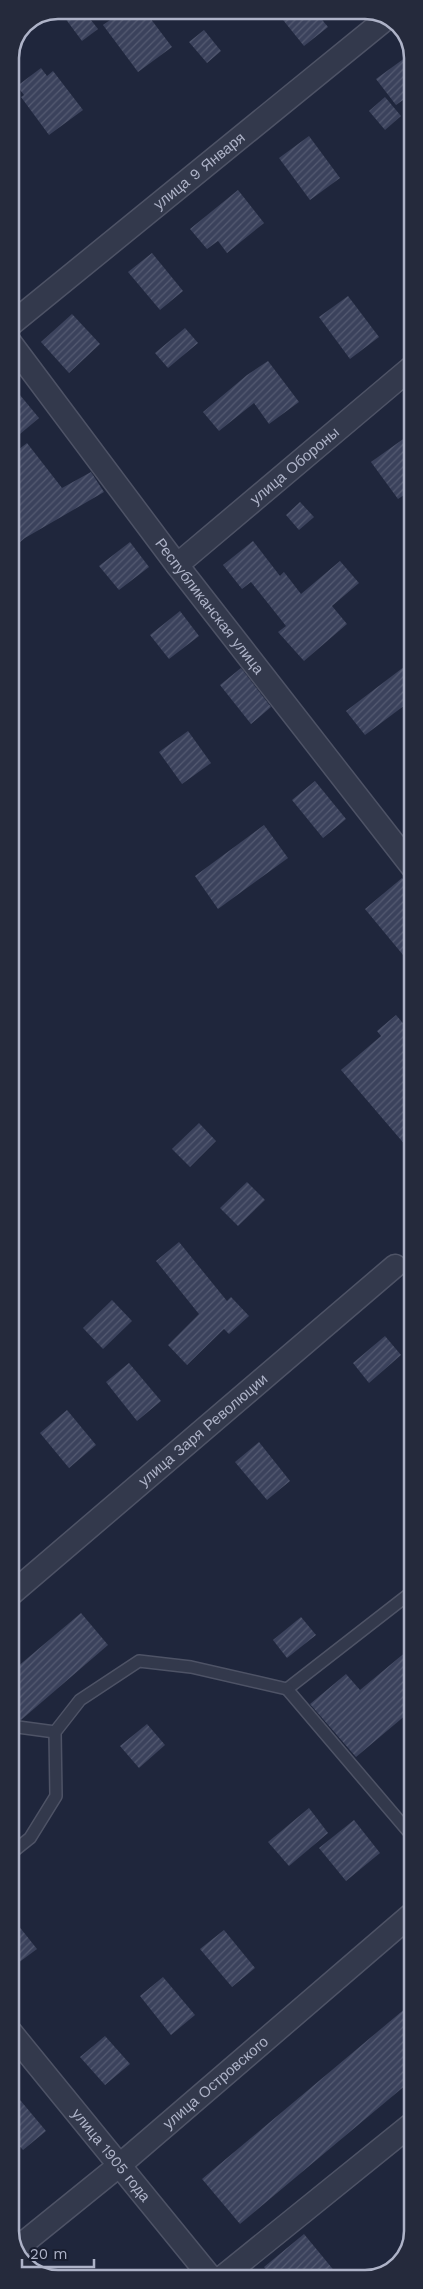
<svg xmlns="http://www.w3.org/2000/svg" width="423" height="2289" font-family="'Work Sans',sans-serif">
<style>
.building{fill:url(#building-hatch)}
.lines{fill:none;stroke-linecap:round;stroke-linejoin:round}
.lane-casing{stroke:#4e5366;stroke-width:14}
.street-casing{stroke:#4e5366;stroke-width:25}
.lane{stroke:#33394c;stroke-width:11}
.street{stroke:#33394c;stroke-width:22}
.labels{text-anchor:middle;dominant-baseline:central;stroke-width:4;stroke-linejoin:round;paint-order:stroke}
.street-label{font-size:15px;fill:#aeb3c8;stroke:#191e30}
.rim{fill:none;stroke:#aeb3c8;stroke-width:2.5}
</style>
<defs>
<pattern id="building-hatch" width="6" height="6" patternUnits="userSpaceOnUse" patternTransform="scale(1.25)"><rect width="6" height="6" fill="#3b425c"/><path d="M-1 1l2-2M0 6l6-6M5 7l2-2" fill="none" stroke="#555b72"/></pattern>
</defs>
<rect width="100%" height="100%" fill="#1f263c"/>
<g class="building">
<path d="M 59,10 L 83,10 L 98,29 L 82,41 Z"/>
<path d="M 124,10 L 144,10 L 172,47 L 138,72 L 103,25 Z"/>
<path d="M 275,10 L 314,10 L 328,27 L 304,46 Z"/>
<path d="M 204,30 L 221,51 L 207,63 L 189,42 Z"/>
<path d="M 413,52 L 413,93 L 396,105 L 376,79 Z"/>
<path d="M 41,68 L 47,76 L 53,71 L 83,110 L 49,135 L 21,97 L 24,95 L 17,86 Z"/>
<path d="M 385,97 L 401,116 L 385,130 L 369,111 Z"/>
<path d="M 309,136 L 340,178 L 310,200 L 279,158 Z"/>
<path d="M 238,190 L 264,223 L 227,253 L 218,241 L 207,249 L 190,229 Z"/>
<path d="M 152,253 L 183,291 L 160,310 L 128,272 Z"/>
<path d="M 348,296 L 379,337 L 350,359 L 319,317 Z"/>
<path d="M 72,314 L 100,344 L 69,373 L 41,342 Z"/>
<path d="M 185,328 L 198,343 L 168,368 L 155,353 Z"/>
<path d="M 268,361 L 299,402 L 269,424 L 254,403 L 219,431 L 203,412 L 247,375 Z"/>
<path d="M 10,383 L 39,418 L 20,434 L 10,423 Z"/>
<path d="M 413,432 L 413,489 L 398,499 L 371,462 Z"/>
<path d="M 27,443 L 62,488 L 91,472 L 104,492 L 25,538 L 10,550 L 10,456 Z"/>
<path d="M 300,502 L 314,517 L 299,530 L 286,515 Z"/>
<path d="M 253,541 L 280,576 L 284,572 L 301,594 L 340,561 L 359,583 L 332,606 L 347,624 L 304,661 L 278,632 L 286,626 L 251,582 L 242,589 L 223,565 Z"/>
<path d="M 130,542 L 149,567 L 119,590 L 99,566 Z"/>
<path d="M 180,611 L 199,636 L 169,659 L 150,635 Z"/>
<path d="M 413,660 L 413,699 L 365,735 L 346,711 Z"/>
<path d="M 241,668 L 271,707 L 251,724 L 220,685 Z"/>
<path d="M 188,731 L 211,763 L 182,784 L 159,752 Z"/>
<path d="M 315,781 L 346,819 L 323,838 L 292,800 Z"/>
<path d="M 264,825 L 288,858 L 218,909 L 195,876 Z"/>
<path d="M 402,878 L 413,891 L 413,967 L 365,909 Z"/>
<path d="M 396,1015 L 413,1035 L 413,1154 L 341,1070 L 381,1036 L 377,1031 Z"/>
<path d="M 199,1123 L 216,1141 L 190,1167 L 172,1149 Z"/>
<path d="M 247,1182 L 265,1200 L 238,1226 L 220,1208 Z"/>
<path d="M 179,1242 L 227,1301 L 231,1297 L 249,1316 L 229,1334 L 224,1329 L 187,1365 L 168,1345 L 199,1314 L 156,1261 Z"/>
<path d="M 112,1300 L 132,1321 L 103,1349 L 83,1328 Z"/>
<path d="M 385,1336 L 401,1355 L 369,1383 L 353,1363 Z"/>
<path d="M 129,1363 L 161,1401 L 137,1421 L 106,1382 Z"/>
<path d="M 67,1410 L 96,1445 L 69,1468 L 40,1433 Z"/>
<path d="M 259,1442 L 290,1481 L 267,1500 L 235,1462 Z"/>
<path d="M 81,1613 L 108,1645 L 21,1720 L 10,1714 L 10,1673 Z"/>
<path d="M 301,1617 L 316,1635 L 287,1658 L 273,1640 Z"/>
<path d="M 413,1646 L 413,1709 L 356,1757 L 310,1704 L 346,1674 L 360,1690 Z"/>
<path d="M 147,1724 L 165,1745 L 139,1768 L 120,1746 Z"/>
<path d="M 309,1808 L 328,1833 L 289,1866 L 268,1842 Z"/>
<path d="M 354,1820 L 380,1853 L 346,1881 L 319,1848 Z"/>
<path d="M 10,1915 L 37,1949 L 10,1969 Z"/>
<path d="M 224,1930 L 255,1968 L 232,1987 L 200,1949 Z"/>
<path d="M 163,1977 L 195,2015 L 171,2035 L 140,1996 Z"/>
<path d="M 413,2002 L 413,2079 L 240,2224 L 202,2179 Z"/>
<path d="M 105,2036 L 130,2064 L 105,2085 L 80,2057 Z"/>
<path d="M 10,2088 L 46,2131 L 23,2150 L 10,2136 Z"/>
<path d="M 304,2234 L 341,2279 L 273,2279 L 264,2267 Z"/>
</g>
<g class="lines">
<g class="lane-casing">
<g id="lane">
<path d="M 413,1591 L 287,1689 L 413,1837"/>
<path d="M 10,1721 L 18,1727 L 55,1732"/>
<path d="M 10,1854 L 30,1838 L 56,1796 L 55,1732 L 80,1700 L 139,1661 L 191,1667 L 287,1689"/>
</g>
</g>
<g class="street-casing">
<g id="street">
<path id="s1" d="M 10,325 L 387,18"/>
<path id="s2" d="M 10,342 L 177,565 L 413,868"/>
<path id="s3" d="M 177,565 L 413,366"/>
<path id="s4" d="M 10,1595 L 395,1266"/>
<path id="s5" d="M 10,2031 L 212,2279"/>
<path id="s6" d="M 16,2249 L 121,2164 L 413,1913"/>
<path d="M 220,2279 L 413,2123"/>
</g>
</g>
<use href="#lane" class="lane"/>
<use href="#street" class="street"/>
</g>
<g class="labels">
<g class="street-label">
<text stroke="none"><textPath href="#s1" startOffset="244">улица 9 Января</textPath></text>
<text stroke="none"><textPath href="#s3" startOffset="154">улица Обороны</textPath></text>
<text stroke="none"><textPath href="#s2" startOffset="331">Республиканская улица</textPath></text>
<text stroke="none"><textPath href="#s4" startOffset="254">улица Заря Революции</textPath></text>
<text stroke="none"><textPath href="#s6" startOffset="260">улица Островского</textPath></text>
<text stroke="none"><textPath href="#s5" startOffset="160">улица 1905 года</textPath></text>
</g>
</g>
<path d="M0 0H423V2289H0ZM58 19H365A39 39 0 0 1 404 58V2231A39 39 0 0 1 365 2270H58A39 39 0 0 1 19 2231V58A39 39 0 0 1 58 19Z" fill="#252a3c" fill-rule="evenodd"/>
<path class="rim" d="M58 19H365A39 39 0 0 1 404 58V2231A39 39 0 0 1 365 2270H58A39 39 0 0 1 19 2231V58A39 39 0 0 1 58 19Z"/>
<path d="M22 2259v8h72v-8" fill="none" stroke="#aeb3c8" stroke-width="2.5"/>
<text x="30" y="2259" font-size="15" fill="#aeb3c8" stroke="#191e30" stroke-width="4" paint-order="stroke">20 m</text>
</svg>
